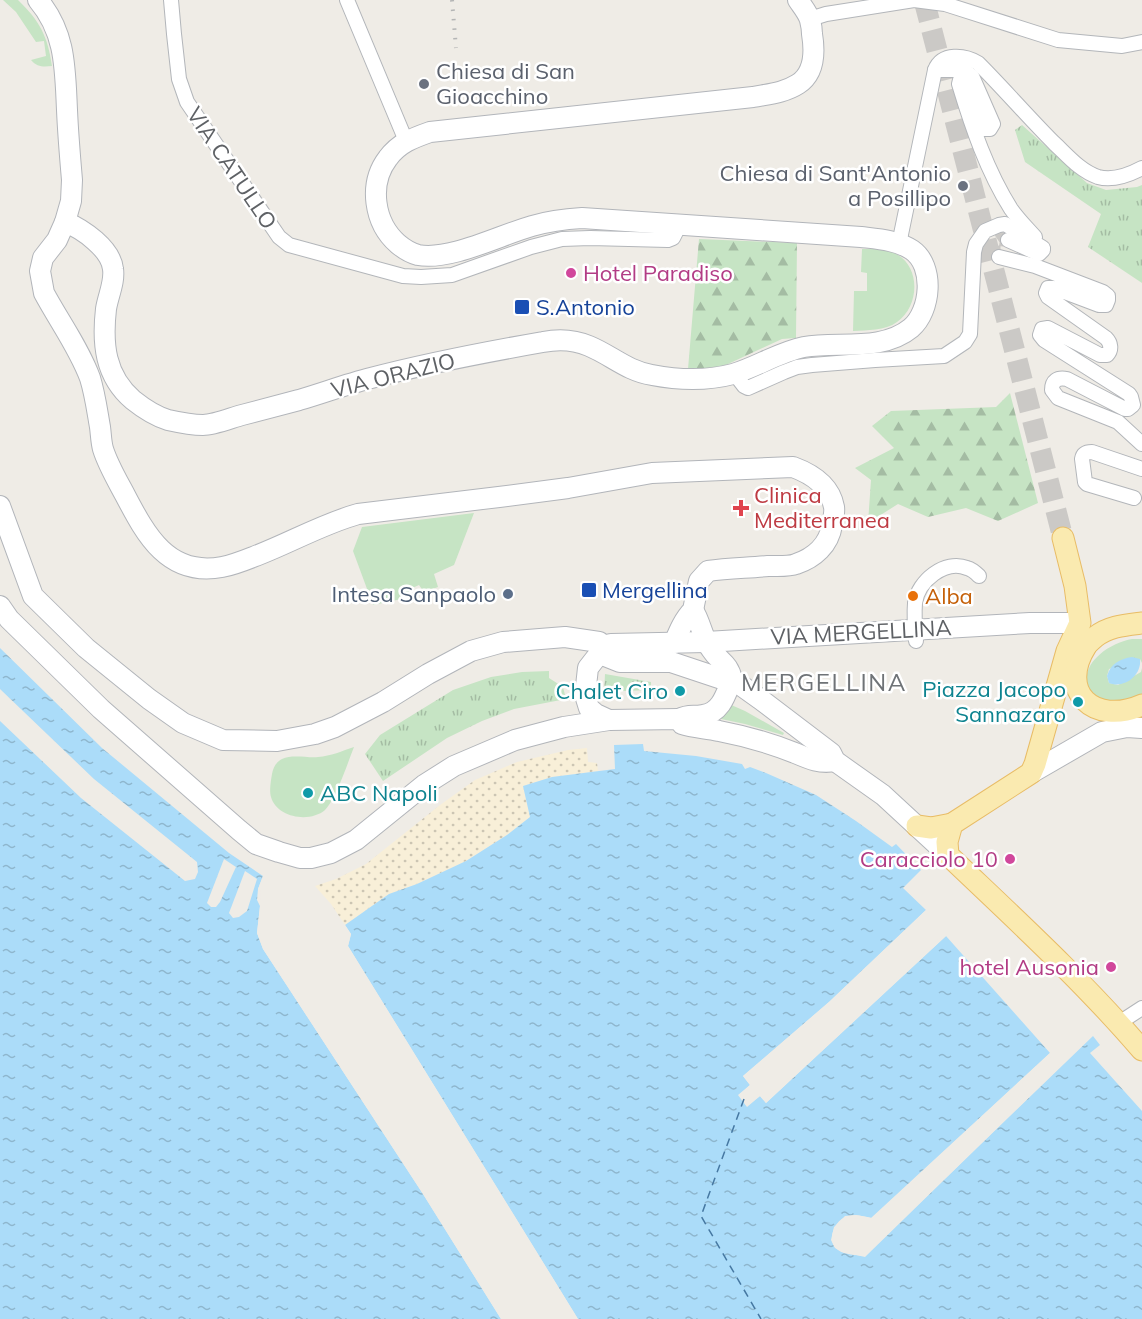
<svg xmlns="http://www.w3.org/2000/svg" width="1142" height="1319" font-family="Mulish,sans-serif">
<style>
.green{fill:#c6e4c4}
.forest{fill:url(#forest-firs)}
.sand{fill:url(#sand-dots)}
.park{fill:url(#park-tufts)}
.water{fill:url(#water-ripples)}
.pier{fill:#efece6}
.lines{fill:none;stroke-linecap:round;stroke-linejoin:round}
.ferry{stroke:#4678a2;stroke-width:1.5;stroke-dasharray:8 6;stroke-linecap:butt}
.street-tunnel{stroke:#cbc9c6;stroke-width:14;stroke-dasharray:14 7;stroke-linecap:butt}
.primary-tunnel{stroke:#cbc9c6;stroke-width:21;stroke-dasharray:21 10;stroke-linecap:butt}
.street-casing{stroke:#b3b6ba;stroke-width:16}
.secondary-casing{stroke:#b2b5ba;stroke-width:22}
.primary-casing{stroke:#e8bc66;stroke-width:23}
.street{stroke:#fff;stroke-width:14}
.secondary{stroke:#fff;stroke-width:20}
.primary{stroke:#faeab0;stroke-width:21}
.rail{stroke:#b4b5b5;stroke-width:4;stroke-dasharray:1.5 8;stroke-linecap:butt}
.worship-dot{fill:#6b7280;stroke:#fff;stroke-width:2}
.hotel-dot{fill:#d1479c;stroke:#fff;stroke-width:2}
.transit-dot{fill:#1a4fb4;stroke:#fff;stroke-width:2}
.health-dot{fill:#e0444e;stroke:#fff;stroke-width:2}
.service-dot{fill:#5c6f8a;stroke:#fff;stroke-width:2}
.food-dot{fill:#e8710a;stroke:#fff;stroke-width:2}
.culture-dot{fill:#0f9aa8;stroke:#fff;stroke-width:2}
.labels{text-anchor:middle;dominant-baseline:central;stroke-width:5;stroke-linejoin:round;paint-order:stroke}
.worship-label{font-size:22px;fill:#5b616d;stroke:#fff;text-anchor:start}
.street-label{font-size:22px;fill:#5e6165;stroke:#fff}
.hotel-label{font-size:22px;fill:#b23c85;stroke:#fff;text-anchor:end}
.transit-label{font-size:22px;fill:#164399;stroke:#fff;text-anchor:start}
.health-label{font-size:22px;fill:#be3a42;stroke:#fff;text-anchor:start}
.service-label{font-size:22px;fill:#4e5e75;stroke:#fff;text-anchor:end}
.food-label{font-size:22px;fill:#c56008;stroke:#fff;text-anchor:start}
.culture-label{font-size:22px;fill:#0d838f;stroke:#fff;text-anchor:end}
.neighbourhood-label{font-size:24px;letter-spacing:1.5px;fill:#6f7377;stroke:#fff}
</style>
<defs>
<pattern id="forest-firs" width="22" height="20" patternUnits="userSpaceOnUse" patternTransform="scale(1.5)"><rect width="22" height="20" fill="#c6e4c4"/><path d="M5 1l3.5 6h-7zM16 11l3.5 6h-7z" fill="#a4bca3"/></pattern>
<pattern id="sand-dots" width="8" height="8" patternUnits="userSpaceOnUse" patternTransform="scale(1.5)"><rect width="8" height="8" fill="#f8efd8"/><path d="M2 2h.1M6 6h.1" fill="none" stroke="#ccc5b3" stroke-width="1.8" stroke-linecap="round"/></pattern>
<pattern id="park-tufts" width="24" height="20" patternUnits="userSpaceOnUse" patternTransform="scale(1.5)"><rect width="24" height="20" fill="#c6e4c4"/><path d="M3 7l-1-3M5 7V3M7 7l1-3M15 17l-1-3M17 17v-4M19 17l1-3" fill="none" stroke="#a4bca3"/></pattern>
<pattern id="water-ripples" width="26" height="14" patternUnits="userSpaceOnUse" patternTransform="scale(1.5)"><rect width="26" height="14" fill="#abdcf9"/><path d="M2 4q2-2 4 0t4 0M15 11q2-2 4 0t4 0" fill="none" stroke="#8eb6cd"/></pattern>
</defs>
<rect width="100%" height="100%" fill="#efece6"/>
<g class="green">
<path d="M 3,0 L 18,0 C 40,21 48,37 52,66 C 43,67 37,67 31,60 L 46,56 L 44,41 L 36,42 L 16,12 Z"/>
<path d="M 862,249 C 874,249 888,248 898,255 C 921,269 919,307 897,322 C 885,331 867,330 853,331 L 854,291 L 867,291 L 867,273 L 861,272 Z"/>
<path d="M 474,513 L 454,565 L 434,574 L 438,587 L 424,592 L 419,585 L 408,590 L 411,597 L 373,605 L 353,551 L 362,527 Z"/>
<path d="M 1132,639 L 1142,639 L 1142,663 L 1140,659 L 1109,669 L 1107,676 L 1109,683 L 1118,685 L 1141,672 L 1142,668 L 1142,694 C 1137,697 1130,701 1124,702 C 1112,704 1092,700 1088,686 C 1080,662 1112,642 1132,639 Z"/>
<path d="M 729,704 L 745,711 L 784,733 L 783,735 L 745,724 L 721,719 Z"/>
<path d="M 354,747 C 348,762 336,799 325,810 C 310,823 277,818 271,797 C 269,791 271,780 272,774 C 273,768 276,762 282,759 C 292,754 307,758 318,757 C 331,756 342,751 354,747 Z"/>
</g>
<g class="forest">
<path d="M 699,239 L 797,243 L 796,338 L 782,339 L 728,364 L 711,370 L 688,369 Z"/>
<path d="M 1010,393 L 1038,503 L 998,521 L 966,508 L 928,517 L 898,504 L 868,523 L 871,480 L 855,468 L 894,448 L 872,426 L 891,411 L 996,407 Z"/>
</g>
<path class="sand" d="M 587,748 L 588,762 L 597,763 L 598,771 L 552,777 L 523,786 L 530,817 L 507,835 L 466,861 L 417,884 L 389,894 L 345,925 L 331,904 L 315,886 L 336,879 L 366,864 L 440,805 L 475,780 L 517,762 L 568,750 Z"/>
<g class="park">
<path d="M 1022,125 L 1087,183 L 1106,190 L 1137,187 L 1142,185 L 1142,283 L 1088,247 L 1101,214 L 1025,162 L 1015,130 Z"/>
<path d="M 549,671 L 549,678 L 563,687 L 566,699 L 514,709 L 482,721 L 447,738 L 383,781 L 365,754 L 380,735 L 453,690 L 491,677 L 522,672 Z"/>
<path d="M 605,674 L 651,682 L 651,690 L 623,691 L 604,694 Z"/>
</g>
<g class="water">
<path d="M 0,648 L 102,748 L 229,853 L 263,876 L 258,889 L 260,906 L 257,933 L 263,949 L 423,1194 L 501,1319 L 0,1319 Z"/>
<path d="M 1132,657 L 1140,659 C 1142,676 1123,689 1109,683 L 1107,676 C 1111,663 1120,659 1132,657 Z"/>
<path d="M 643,744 L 644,751 L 696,756 L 742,764 L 745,769 L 750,767 L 766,773 L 816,795 L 856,821 L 892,847 L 896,844 L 921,870 L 903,888 L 926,910 L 829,1002 L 743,1076 L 750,1085 L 739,1095 L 747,1106 L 760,1096 L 766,1103 L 946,936 L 1050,1053 L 871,1218 C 864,1216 856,1214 848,1216 C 835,1219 825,1241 838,1250 C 845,1255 856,1255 865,1256 L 1093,1036 L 1100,1045 L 1090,1053 L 1142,1111 L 1142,1319 L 578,1319 L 348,946 L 351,934 L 345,925 L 389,894 L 417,884 L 466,861 L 507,835 L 530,817 L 523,786 L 552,777 L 615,769 L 614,745 Z"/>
</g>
<g class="pier">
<path d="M 0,689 L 94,779 L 197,862 L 198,872 L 195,879 L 185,881 L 81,798 L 0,721 Z"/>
<path d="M 224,859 L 236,867 L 220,902 L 216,907 L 211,907 L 207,903 Z"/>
<path d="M 245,871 L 257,879 L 247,911 L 239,917 L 233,918 L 229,913 Z"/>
<path d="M 263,876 L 265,878 L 261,890 L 260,900 L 263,906 L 260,932 L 265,948 L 426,1193 L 504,1319 L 501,1319 L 423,1194 L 263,949 L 257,933 L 260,906 L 257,900 L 258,889 Z"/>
<path d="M 926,910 L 928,913 L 831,1004 L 747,1077 L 753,1085 L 742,1095 L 748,1102 L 760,1093 L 762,1094 L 766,1099 L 944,934 L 946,936 L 766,1103 L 760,1096 L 747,1107 L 738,1095 L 750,1085 L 743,1076 L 829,1002 Z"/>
<path d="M 343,922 L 351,934 L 348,946 L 578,1319 L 574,1319 L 346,947 L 348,935 L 342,926 Z"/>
<path d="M 1050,1053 L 1053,1055 L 873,1220 L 856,1218 L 846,1219 L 837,1228 L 835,1240 L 837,1246 L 844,1250 L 864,1253 L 1061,1062 L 1063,1064 L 865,1257 L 843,1252 L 835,1248 L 831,1240 L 834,1227 L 845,1216 L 856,1215 L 872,1218 Z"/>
</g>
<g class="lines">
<path class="ferry" d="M 744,1099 L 701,1216 L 761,1319"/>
<path class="street-tunnel" d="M 999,257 C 993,253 993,249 994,243 L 1000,239 L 1008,240"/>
<path class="primary-tunnel" d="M 924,0 L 1063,538"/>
<g class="street-casing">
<g id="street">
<path d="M 171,0 L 174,34 L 179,79 L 187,102 L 279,237 L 289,245 L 403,276 L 421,277 L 452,275 L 531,247 L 562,239 L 590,238 L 668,240 L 673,238 L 680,224"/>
<path d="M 347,0 L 406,141"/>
<path d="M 810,19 L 826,14 L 914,0 L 945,4 L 1058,40 L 1122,46 L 1142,42"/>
<path d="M 935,70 L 964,70 L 972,76 L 993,124 L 990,129 L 984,129 L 969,84 L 965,80 L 960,80 L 959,84 C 972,127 987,171 1011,209 C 1018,219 1027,228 1035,237"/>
<path d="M 1008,240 L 1039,254 L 1043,250"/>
<path d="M 899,244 L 935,70 C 942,52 965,55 978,63 C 1004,89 1028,117 1054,143 C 1067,155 1080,171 1098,177 C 1113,181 1129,175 1142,168"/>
<path d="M 999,257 L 1035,266 L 1103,292 L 1108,296 L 1108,300 L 1106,305 L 1099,305 L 1054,288 L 1048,288 L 1046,293 L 1048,297 L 1106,338 C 1111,343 1112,350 1107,355 L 1100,355 L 1048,328 L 1042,329 L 1040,335 L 1044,340 L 1129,394 L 1131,397 L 1133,405 L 1128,409 L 1125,409 L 1067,379 C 1057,377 1052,381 1052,390 L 1058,398 L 1118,422 L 1142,444"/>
<path d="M 734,373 L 744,386 L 748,388 L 784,372 L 797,367 L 812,365 L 875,360 L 944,356 L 965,342 L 970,334 L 974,252 L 976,244 L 985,231 L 999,225 L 1005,224 L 1043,248"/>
<path d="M 1134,498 L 1087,484 L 1085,482 L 1082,459 C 1083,453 1086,452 1092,452 L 1142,469"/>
<path d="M 916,641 C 915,629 914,615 915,603 C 918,581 945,559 967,568 C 971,569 976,573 979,576"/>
<path d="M 1119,1023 L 1142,1008"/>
</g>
</g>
<g class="secondary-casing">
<g id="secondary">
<path d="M 38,0 C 66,33 65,69 67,110 C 68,133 70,157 72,180 L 71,201 L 65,222 L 57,240 L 43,258 L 40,271 L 44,293 C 59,321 79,348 90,378 C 95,394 97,410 100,427 C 101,434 101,442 103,449 C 108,465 117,480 125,495 C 146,535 168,577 222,567 C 233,565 243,561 253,557 C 288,544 322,524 358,514 L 499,497 L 568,488 L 652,473 L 793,467 C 812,474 830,485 834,507 C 835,512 833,520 832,525 C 829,545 814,558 796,564 C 788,567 777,566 768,566 C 748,568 728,568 708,571 L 699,581 L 693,610 C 684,619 679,631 674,643"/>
<path d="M 65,222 C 83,229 111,249 113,269 C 115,282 108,296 106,309 C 102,344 105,376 133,400 C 143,408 155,416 168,420 C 177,422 194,425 203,425 C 214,425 231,418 242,415 C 261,410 280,405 299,400 C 323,393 347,384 371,378 C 428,363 486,352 543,342 C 558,339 575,340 589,346 C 611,355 627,371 652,375 C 678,380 707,381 733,374 C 757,367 779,352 804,347 C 838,341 882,352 911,328 C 931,311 935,266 912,250 C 897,240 878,239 861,237 L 582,218 C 565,219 549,221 532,226 C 500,235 450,261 418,255 C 410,253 404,249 398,244 C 374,223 368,184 388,158 C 399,143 413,138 430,132 L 753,97 C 768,94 784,93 798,84 C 815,73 815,52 812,34 C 812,29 811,24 810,20 C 808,13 802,6 798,0"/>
<path d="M 0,506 L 33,596 L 86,648 L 149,699 L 183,723 L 223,740 L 277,741 L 315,734 L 335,727 L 383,702 L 428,674 L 471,651 L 503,642 L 565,637 L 599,642 L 605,656 L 620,662 L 671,662 L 725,680 L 732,679 C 726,694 721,713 703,715 C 693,717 689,714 679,719"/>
<path d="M 0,606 L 9,619 L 101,709 L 239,830 L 256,844 L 279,852 L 300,858 L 311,858 L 331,853 L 356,840 L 424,785 L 454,766 L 515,740 L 564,727 L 609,720 L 679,719 L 682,724 C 694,728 707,728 719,731 C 745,736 770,743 795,753 C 809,759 820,764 835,761"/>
<path d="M 693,610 C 701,622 702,638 711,649 C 720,663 728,662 732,679 L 760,699 L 831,753 L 835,761 L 883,795 L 948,855"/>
<path d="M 609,720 L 596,714 L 589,708 L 585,695 L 588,668 L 606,645 L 611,644 L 706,642 L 1030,623 L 1080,623"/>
<path d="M 1031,773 L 1102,732 L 1127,727 L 1142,728"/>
</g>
</g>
<g class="primary-casing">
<g id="primary">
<path d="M 1063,538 L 1075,586 L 1080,623 L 1067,651 L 1035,764 L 1031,773 L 952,824 L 947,842 L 948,855 C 1015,919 1082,980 1142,1050"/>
<path d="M 1086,646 C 1057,692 1094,726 1142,705"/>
<path d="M 1076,655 C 1082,649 1088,643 1095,637 C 1109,626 1125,625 1142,623"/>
<path d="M 917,826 L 931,828 L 952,824"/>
</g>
</g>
<use href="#street" class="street"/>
<use href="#secondary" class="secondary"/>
<use href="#primary" class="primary"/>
<path class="rail" d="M 452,0 L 456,48"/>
</g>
<g class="worship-dot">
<circle cx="424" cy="84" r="6"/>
<circle cx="963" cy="186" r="6"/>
</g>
<g class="hotel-dot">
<circle cx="571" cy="273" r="6"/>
<circle cx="1010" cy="859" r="6"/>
<circle cx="1111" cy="967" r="6"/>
</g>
<g class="transit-dot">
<rect x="514" y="299" width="16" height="16" rx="3"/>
<rect x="581" y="582" width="16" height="16" rx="3"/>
</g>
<path class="health-dot" d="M738 499h6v6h6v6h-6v6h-6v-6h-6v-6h6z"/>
<circle class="service-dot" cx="508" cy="594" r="6"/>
<circle class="food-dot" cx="913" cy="596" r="6"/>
<g class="culture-dot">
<circle cx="680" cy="691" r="6"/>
<circle cx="1078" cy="702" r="6"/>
<circle cx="308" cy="793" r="6"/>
</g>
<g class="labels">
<g class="worship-label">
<text x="436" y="71">Chiesa di San<tspan x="436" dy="25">Gioacchino</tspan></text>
<text x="951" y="173" text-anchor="end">Chiesa di Sant'Antonio<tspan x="951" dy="25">a Posillipo</tspan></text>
</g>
<g class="street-label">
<text transform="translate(232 168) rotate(56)">VIA CATULLO</text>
<text transform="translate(393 375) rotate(-14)">VIA ORAZIO</text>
<text transform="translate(861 632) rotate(-3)">VIA MERGELLINA</text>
</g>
<g class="hotel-label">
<text x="583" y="273" text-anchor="start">Hotel Paradiso</text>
<text x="998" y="859">Caracciolo 10</text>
<text x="1099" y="967">hotel Ausonia</text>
</g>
<g class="transit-label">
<text x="536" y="307">S.Antonio</text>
<text x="602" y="590">Mergellina</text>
</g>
<g class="health-label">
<text x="754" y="495">Clinica<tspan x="754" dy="25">Mediterranea</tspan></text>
</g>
<g class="service-label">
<text x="496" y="594">Intesa Sanpaolo</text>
</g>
<g class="food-label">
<text x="925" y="596">Alba</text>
</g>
<g class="culture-label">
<text x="1066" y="689">Piazza Jacopo<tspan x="1066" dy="25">Sannazaro</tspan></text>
<text x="668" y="691">Chalet Ciro</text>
<text x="320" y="793" text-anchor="start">ABC Napoli</text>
</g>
<g class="neighbourhood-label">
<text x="824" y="682">MERGELLINA</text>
</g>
</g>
</svg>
